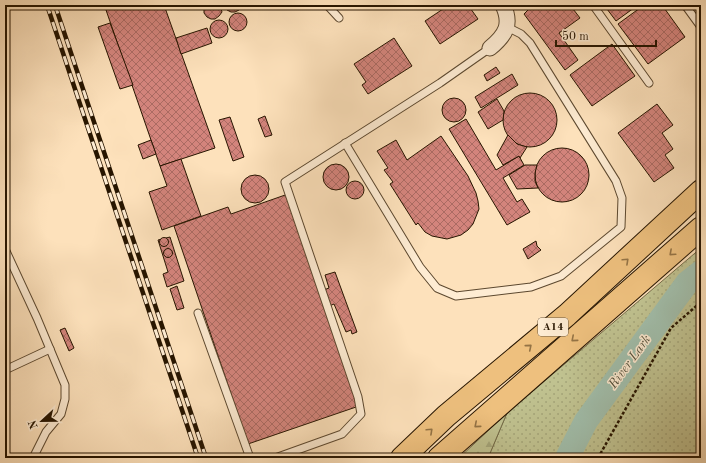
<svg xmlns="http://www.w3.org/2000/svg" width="706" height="463" font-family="'Old Standard TT',serif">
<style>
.grass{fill:url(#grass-dots);stroke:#746c48}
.forest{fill:url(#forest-firs);stroke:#746c48}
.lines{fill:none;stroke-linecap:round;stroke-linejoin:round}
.river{stroke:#a1beab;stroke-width:24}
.building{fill:url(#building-cross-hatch);stroke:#271500}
.service-casing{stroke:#5c482f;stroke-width:9}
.minor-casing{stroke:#5c482f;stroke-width:17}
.trunk-casing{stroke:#271500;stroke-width:24}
.path{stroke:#271500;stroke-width:2.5;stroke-dasharray:3 2;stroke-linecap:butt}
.service{stroke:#feecd3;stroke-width:7}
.minor{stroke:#feecd3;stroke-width:15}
.trunk{stroke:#eec07e;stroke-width:22}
.rail-casing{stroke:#271500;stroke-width:4.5}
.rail{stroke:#feecd3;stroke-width:3;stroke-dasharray:9;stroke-linecap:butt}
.oneway{stroke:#947345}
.labels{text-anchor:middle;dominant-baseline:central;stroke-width:3;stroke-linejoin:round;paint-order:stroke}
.shield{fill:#feecd3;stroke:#68563f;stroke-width:1}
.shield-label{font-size:11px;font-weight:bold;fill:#271500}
.water-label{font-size:13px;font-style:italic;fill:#52503c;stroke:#feecd3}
</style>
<defs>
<pattern id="grass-dots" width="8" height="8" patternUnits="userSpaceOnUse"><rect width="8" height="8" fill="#c0c290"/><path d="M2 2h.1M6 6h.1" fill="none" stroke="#a5a67a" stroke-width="1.8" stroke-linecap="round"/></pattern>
<pattern id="forest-firs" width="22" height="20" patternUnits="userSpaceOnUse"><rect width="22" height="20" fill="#c0c290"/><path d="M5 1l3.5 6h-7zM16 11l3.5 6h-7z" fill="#a5a67a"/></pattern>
<pattern id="building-cross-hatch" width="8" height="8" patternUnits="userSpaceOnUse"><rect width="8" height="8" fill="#d3847c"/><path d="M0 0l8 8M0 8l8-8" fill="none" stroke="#ab6b63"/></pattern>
</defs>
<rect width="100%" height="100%" fill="#fde1bb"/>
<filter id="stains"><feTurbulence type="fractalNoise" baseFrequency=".005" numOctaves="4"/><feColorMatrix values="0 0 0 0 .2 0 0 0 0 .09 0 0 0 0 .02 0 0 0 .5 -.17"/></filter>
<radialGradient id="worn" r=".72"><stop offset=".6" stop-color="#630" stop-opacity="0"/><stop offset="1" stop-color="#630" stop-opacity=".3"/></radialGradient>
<path class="grass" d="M 701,248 L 701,458 L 488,458 L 507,413 Z"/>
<path class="forest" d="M 507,413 L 488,458 L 459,458 Z"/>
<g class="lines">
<path class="river" d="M 567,458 L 586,421 L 687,283 L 701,272"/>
</g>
<g class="building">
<path d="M 119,5 L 164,5 L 215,148 L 160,166 L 106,10 Z"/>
<path d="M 205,5 L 220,5 L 222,12 L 219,16 L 215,19 L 211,19 L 207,17 L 204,13 L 204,8 Z"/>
<path d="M 224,5 L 242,5 L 242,6 L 239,10 L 235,12 L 231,12 L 227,10 Z"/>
<path d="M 444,5 L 468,5 L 478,19 L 440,44 L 425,21 L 446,7 Z"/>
<path d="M 525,5 L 570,5 L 580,18 L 559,33 L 578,60 L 565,70 L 524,14 L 528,10 Z"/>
<path d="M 604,5 L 638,5 L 616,21 Z"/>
<path d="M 644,5 L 662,5 L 685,37 L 648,64 L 618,24 Z"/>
<circle cx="238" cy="22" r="9"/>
<circle cx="219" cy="29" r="9"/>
<path d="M 110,23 L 133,85 L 120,89 L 98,27 Z"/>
<path d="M 207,28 L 212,43 L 181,54 L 176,38 Z"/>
<path d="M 394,38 L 412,66 L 368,94 L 362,85 L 366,82 L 354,64 Z"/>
<path d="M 612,44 L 635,76 L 592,106 L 570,75 Z"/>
<path d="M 496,67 L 500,73 L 487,81 L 484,75 Z"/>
<path d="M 512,74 L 518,85 L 481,108 L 475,97 Z"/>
<circle cx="530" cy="120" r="27"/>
<circle cx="454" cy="110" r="12"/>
<path d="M 497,99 L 504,111 L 503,120 L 488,129 L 478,112 Z"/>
<path d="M 657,104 L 673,125 L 662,133 L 673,149 L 665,155 L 674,168 L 654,182 L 618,133 Z"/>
<path d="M 265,116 L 272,135 L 265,137 L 258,119 Z"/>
<path d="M 230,117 L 244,157 L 233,161 L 219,120 Z"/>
<path d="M 466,119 L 496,170 L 519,156 L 524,165 L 503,178 L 517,202 L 522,199 L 530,212 L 507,225 L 449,129 Z"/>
<path d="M 508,135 L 517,144 L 527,147 L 520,158 L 519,156 L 503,165 L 497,155 Z"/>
<path d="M 441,136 L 468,176 L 476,193 L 478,201 L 479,209 L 473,224 L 468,230 L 461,235 L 447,239 L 432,236 L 425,232 L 418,223 L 416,225 L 390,184 L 393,182 L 384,170 L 388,168 L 377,151 L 396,140 L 407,160 Z"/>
<path d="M 151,140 L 156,154 L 143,159 L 138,145 Z"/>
<circle cx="562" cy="175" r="27"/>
<path d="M 181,159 L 201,216 L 162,230 L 149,192 L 167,186 L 160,166 Z"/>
<circle cx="336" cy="177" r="13"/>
<path d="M 525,165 L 537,165 L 535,173 L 535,181 L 538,188 L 517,189 L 509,175 Z"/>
<circle cx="255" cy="189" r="14"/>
<circle cx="355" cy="190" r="9"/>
<path d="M 288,194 L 359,406 L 248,444 L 174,226 L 228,207 L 231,214 Z"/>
<path d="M 170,237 L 184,281 L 167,287 L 163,274 L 168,272 L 158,240 Z"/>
<circle cx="164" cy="242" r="4.5"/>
<path d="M 536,241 L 537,246 L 541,250 L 528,259 L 523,249 Z"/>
<circle cx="168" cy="253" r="4.5"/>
<path d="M 335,272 L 357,332 L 352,334 L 351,330 L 346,332 L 334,304 L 327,307 L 321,291 L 329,288 L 325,275 Z"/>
<path d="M 177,286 L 184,308 L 177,310 L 170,289 Z"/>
<path d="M 65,328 L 74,348 L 69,351 L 60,330 Z"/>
</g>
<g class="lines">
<g class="service-casing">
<g id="service">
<path d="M 327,5 L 339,18"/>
<path d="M 593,5 L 649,83"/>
<path d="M 685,5 L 701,27"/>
<path d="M 345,143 L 420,267 L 437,288 L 456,296 L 531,287 L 561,276 L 621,227 L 622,198 L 616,181 L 530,43 L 521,34 L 507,27"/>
<path d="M 5,249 L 37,318 L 65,385 L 65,399 L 61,414 L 46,432 L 33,458"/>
<path d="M 198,313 L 250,458"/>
<path d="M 5,370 L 50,349"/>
<path d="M 275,458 L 342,434 L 361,414 L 358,397 L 285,182 L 440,83 L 490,48"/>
</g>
</g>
<g class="minor-casing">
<path id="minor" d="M 490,48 C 506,35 512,24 503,5"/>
</g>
<g class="trunk-casing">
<g id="trunk">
<path d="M 402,458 L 446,416 L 567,315 L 701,191"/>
<path d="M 439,458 L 701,228"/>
</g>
</g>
<path class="path" d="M 598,458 L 671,328 L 701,302"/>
<use href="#service" class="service"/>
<use href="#minor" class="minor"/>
<use href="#trunk" class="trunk"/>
<g class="rail-casing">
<g id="rail">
<path d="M 47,5 L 198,458"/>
<path d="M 55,5 L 206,458"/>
</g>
</g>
<use href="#rail" class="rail"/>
</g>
<defs><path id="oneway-chevron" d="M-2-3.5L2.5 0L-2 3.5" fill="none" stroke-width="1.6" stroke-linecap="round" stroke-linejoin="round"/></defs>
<g class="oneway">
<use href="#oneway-chevron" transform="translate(672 253) rotate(138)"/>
<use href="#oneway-chevron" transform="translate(626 261) rotate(-43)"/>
<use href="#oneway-chevron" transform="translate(574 339) rotate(139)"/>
<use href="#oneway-chevron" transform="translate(529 347) rotate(-40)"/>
<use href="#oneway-chevron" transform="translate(477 425) rotate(139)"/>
<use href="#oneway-chevron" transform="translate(430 431) rotate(-43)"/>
</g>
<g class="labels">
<rect class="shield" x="538" y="318" width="30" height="18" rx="3"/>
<g class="shield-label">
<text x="553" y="327">A14</text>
</g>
<g class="water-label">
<text transform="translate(630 362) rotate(-54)">River Lark</text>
</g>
</g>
<rect width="706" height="463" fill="none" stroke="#fde1bb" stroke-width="20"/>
<rect x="6" y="6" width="694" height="451" fill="none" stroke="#271500" stroke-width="2"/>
<rect x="10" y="10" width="686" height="443" fill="none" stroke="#271500"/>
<g transform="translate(42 421) rotate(248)" stroke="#feecd3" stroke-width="3" paint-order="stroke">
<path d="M0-3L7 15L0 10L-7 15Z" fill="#271500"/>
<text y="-6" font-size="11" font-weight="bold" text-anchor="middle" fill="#271500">N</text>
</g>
<path d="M556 40v6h100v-6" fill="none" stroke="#271500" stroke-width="2"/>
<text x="562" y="40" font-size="12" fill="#271500" stroke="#feecd3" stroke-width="3" paint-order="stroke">50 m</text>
<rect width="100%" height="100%" filter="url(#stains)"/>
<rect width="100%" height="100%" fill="url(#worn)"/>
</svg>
